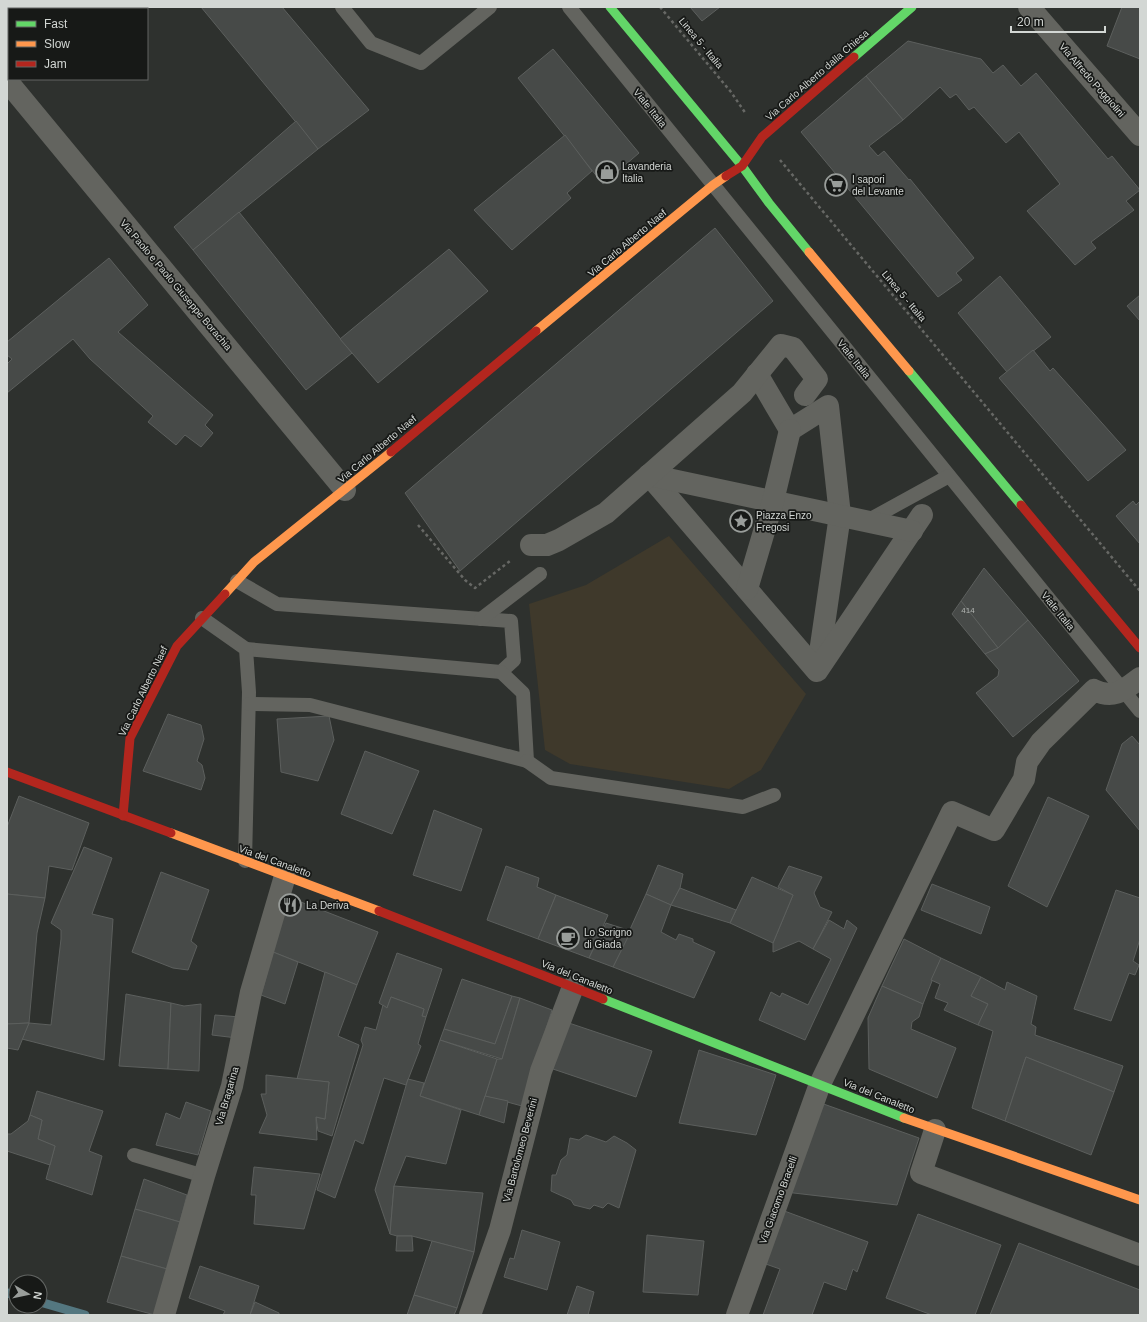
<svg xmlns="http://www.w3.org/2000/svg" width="1147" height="1322" font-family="Arial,sans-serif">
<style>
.green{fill:#3f392b}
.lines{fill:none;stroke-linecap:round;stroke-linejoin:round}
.stream{stroke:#547780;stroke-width:9}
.building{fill:#474a48;stroke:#5c5f5d}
.path{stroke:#676865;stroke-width:2.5;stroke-dasharray:3 3;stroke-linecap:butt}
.lane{stroke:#63645f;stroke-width:14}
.street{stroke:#63645f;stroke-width:22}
.fast{stroke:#63d668;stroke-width:9}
.slow{stroke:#ff974d;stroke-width:9}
.jam{stroke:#b3261e;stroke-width:9}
.labels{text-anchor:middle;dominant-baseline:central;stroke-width:3.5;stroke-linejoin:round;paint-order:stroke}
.number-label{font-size:8px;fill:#b0b4b1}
.street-label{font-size:10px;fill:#d3d7d4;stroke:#171917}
.poi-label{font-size:10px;fill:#d3d7d4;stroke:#171917;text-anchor:start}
</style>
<rect width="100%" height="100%" fill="#2e312e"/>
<path class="green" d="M 669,536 L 806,694 L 761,770 L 729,789 L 570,764 L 545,750 L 529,604 L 586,585 Z"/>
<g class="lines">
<g class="stream">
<path d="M 7,1293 L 16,1295"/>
<path d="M 40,1302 L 85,1315"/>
</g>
</g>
<g class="building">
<path d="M 7,7 L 41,7 L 38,9 L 9,9 L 9,13 Z"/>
<path d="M 201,7 L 282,7 L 369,110 L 318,149 Z"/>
<path d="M 690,7 L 720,7 L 702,21 Z"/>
<path d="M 1122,7 L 1140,7 L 1140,59 L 1107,46 Z"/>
<path d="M 908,41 L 981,59 L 993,73 L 1003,65 L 1021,86 L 1036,73 L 1108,159 L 1112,156 L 1140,190 L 1126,201 L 1134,210 L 1091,242 L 1096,248 L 1075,265 L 1027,211 L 1060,184 L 1019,132 L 1006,143 L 974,107 L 969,110 L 956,94 L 950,98 L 940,87 L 903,120 L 866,76 Z"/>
<path d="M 553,49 L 639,153 L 603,184 L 518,78 Z"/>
<path d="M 866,76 L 903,120 L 869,146 L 878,156 L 884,151 L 909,180 L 910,179 L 974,258 L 956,273 L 962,280 L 938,297 L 801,132 Z"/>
<path d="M 296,121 L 318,149 L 193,250 L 174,227 Z"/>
<path d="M 565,135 L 592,171 L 567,193 L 571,198 L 512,250 L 474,210 Z"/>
<path d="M 239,212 L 352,353 L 306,390 L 193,250 Z"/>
<path d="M 715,228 L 773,301 L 460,571 L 405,493 Z"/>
<path d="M 449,249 L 488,291 L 378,383 L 340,339 Z"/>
<path d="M 109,258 L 148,305 L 118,332 L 213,415 L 205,425 L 213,433 L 201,447 L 185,435 L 176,445 L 148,422 L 153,416 L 90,359 L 73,339 L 7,393 L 7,364 L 12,359 L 7,355 L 7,342 Z"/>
<path d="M 1000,276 L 1051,337 L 1007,372 L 958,313 Z"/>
<path d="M 1140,295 L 1140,321 L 1127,306 Z"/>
<path d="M 1033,350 L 1050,371 L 1053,368 L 1126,450 L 1088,481 L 999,378 Z"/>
<path d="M 1133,501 L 1136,505 L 1140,501 L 1140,544 L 1116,516 Z"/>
<path d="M 984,568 L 1028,620 L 998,648 L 961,601 Z"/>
<path d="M 961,601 L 998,648 L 985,654 L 952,614 Z"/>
<path d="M 1028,620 L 1079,681 L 1013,737 L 976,693 L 998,676 L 999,670 L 985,654 L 998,648 Z"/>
<path d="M 168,714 L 201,725 L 204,739 L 197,761 L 202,765 L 205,778 L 201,790 L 143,771 Z"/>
<path d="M 329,716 L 334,740 L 318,781 L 281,772 L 277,719 Z"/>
<path d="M 1132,736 L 1140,745 L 1140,831 L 1106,790 L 1122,744 Z"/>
<path d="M 365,751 L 419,771 L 392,834 L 341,814 Z"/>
<path d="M 19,796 L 89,823 L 72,870 L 49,866 L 45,898 L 7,894 L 7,827 Z"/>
<path d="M 1048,797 L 1089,816 L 1047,907 L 1008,886 Z"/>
<path d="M 434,810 L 482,829 L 461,891 L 413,875 Z"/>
<path d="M 84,847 L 112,858 L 92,914 L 113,919 L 104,1060 L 22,1039 L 29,1023 L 51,1025 L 61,939 L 61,930 L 51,923 Z"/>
<path d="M 658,865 L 683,874 L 680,888 L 671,905 L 646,894 Z"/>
<path d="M 506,866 L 539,878 L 537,887 L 556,895 L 538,939 L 487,920 Z"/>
<path d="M 789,866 L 822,877 L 814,893 L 820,907 L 832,912 L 813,949 L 799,941 L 773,952 L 773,943 L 793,895 L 778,887 Z"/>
<path d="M 161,872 L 209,890 L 191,941 L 197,946 L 188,970 L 173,968 L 132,952 Z"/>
<path d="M 752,877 L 793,895 L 773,943 L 730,923 Z"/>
<path d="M 932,884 L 990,907 L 981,934 L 921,910 Z"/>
<path d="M 680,888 L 736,910 L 730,923 L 671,905 Z"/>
<path d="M 1116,890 L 1140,898 L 1140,939 L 1133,961 L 1139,965 L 1135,975 L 1129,973 L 1111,1021 L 1074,1009 Z"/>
<path d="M 7,894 L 45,898 L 37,933 L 29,1023 L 7,1024 Z"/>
<path d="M 646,894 L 671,905 L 661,932 L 676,940 L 679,934 L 693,939 L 693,942 L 715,952 L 694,998 L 613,967 Z"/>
<path d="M 556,895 L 608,915 L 589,958 L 538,939 Z"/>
<path d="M 288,897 L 378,932 L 357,985 L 268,950 Z"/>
<path d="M 829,920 L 844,929 L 847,920 L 857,928 L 805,1040 L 759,1020 L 771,992 L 780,997 L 782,993 L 808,1005 L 831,959 L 813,949 Z"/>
<path d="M 606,923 L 631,931 L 613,967 L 589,958 Z"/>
<path d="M 904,939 L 941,958 L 923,1004 L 882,986 Z"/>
<path d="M 273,952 L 298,962 L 285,1004 L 261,995 Z"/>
<path d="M 397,953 L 442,969 L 426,1017 L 422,1016 L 424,1009 L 391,997 L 387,1008 L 379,1003 Z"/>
<path d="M 941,958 L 981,977 L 971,996 L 988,1004 L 978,1025 L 944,1010 L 948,1003 L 935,998 L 940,984 L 931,980 Z"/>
<path d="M 325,972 L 357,985 L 338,1036 L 359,1045 L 332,1136 L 318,1131 L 316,1117 L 325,1119 L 329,1082 L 297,1079 Z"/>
<path d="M 981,977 L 1005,990 L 1007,982 L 1037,996 L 1031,1024 L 1036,1027 L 1035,1035 L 1123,1066 L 1114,1092 L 1026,1057 L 1005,1121 L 972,1108 L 993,1031 L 978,1025 L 988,1004 L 971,996 Z"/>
<path d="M 462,979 L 512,996 L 495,1044 L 444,1029 Z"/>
<path d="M 882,986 L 923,1004 L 919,1017 L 912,1022 L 911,1029 L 956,1048 L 937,1098 L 869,1069 L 868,1018 Z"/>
<path d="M 126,994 L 171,1003 L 168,1069 L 119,1066 Z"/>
<path d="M 512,996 L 520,998 L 502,1059 L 440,1040 L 444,1029 L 495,1044 Z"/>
<path d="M 391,997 L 424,1009 L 422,1016 L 426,1017 L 418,1044 L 421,1046 L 406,1085 L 384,1078 L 363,1144 L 355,1140 L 335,1198 L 317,1190 L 363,1045 L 361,1040 L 365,1027 L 376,1030 L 383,1005 L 387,1008 Z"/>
<path d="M 520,998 L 552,1010 L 522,1106 L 485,1096 L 497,1059 L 502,1059 Z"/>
<path d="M 171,1003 L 184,1006 L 201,1004 L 199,1071 L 168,1069 Z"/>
<path d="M 215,1015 L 240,1017 L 237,1038 L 212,1035 Z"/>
<path d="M 563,1021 L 652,1051 L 636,1097 L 547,1067 Z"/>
<path d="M 29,1023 L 18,1050 L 7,1048 L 7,1024 Z"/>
<path d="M 440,1040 L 497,1059 L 479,1115 L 420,1096 Z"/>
<path d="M 699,1050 L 776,1075 L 756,1135 L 679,1123 Z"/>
<path d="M 1026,1057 L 1114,1092 L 1091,1155 L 1005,1121 Z"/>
<path d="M 266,1075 L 329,1082 L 325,1119 L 316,1117 L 317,1140 L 259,1133 L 267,1115 L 261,1094 L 266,1094 Z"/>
<path d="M 408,1079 L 424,1083 L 420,1096 L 461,1110 L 446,1164 L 406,1156 L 394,1186 L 390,1234 L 375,1190 Z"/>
<path d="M 37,1091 L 103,1111 L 89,1151 L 102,1156 L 92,1195 L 46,1179 L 55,1146 L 38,1139 L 42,1120 L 30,1115 Z"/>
<path d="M 485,1096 L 508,1101 L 504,1123 L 479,1115 Z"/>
<path d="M 186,1102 L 211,1111 L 198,1155 L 156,1145 L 166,1113 L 180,1119 Z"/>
<path d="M 818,1102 L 919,1138 L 897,1205 L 785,1192 Z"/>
<path d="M 30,1115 L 42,1120 L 38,1139 L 55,1146 L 50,1165 L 7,1151 L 7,1134 L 11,1134 L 28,1121 Z"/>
<path d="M 586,1135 L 606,1142 L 614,1136 L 627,1143 L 636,1150 L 619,1208 L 608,1203 L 603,1208 L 594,1205 L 590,1209 L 574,1205 L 571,1200 L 551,1191 L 552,1175 L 556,1175 L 561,1160 L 567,1155 L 570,1138 L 579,1140 Z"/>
<path d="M 254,1167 L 320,1174 L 304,1229 L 254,1224 L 256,1195 L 251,1195 Z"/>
<path d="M 144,1179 L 187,1195 L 180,1222 L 135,1209 Z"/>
<path d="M 394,1186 L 483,1193 L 474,1252 L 412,1236 L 397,1236 L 390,1234 Z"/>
<path d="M 135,1209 L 180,1222 L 167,1269 L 121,1256 Z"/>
<path d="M 779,1209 L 868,1242 L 857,1272 L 853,1269 L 846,1290 L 824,1282 L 812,1315 L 763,1315 L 780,1269 L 760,1262 Z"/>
<path d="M 918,1214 L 1001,1245 L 975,1315 L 932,1315 L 886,1298 Z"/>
<path d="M 522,1230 L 560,1242 L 547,1290 L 504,1277 L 510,1258 L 514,1259 Z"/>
<path d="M 647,1235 L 704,1241 L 698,1295 L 643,1292 Z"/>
<path d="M 397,1236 L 412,1236 L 413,1251 L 396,1251 Z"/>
<path d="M 432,1241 L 474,1252 L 457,1308 L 414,1295 Z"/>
<path d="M 1019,1243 L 1140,1290 L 1140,1315 L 990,1315 Z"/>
<path d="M 121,1256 L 167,1269 L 155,1315 L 107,1302 Z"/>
<path d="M 200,1266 L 259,1286 L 250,1315 L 223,1315 L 225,1311 L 189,1298 Z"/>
<path d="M 577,1286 L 594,1292 L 588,1315 L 567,1315 Z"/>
<path d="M 414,1295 L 457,1308 L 454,1315 L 407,1315 Z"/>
<path d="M 255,1302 L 279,1313 L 279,1315 L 250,1315 Z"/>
</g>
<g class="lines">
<g class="path">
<path d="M 660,7 L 731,92 L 746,114"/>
<path d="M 780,160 L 1140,591"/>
<path d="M 418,525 L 465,580 L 475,588 L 510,561"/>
</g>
<g class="lane">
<path d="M 342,7 L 371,43 L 421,63 L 490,7"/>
<path d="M 569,7 L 1140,711"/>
<path d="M 867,521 L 949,476"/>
<path d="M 237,581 L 277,604 L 511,621 L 514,660 L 501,672 L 246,649"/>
<path d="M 202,618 L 246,649 L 249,692 L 245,861"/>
<path d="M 481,619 L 540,574"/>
<path d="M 249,704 L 310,705 L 527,761 L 523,693 L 501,672"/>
<path d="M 527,761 L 551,778 L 743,807 L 774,795"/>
<path d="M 134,1155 L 204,1176"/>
</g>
<g class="street">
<path d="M 1029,7 L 1140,135"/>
<path d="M 7,81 L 345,490"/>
<path d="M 757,374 L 790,430 L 828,406 L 840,515 L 818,666"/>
<path d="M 649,475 L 817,671 L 922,515"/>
<path d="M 649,475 L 912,531"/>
<path d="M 531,545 L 547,545 L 559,540 L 606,513 L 742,393 L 781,345 L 793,348 L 817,379 L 805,395"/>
<path d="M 747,589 L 773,501 L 790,430"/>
<path d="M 935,1130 L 921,1173 L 1140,1255"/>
<path d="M 164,1315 L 204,1176 L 232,1086 L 251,992 L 285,876"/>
<path d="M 470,1315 L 500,1230 L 541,1071 L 573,987"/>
<path d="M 737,1315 L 820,1084 L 952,812 L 994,830 L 1024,779 L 1027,762 L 1041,742 L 1094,690 C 1114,700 1124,690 1140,678"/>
</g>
<g class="fast">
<path d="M 610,7 L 742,166 L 769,203 L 809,252"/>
<path d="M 854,57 L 912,7"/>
<path d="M 909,371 L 1021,505"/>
<path d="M 603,999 L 904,1118"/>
</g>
<g class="slow">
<path d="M 809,252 L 909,371"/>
<path d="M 536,331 L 713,185 L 726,176"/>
<path d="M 225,594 L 254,562 L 391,452"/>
<path d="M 171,833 L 379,911"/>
<path d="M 904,1118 L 1140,1200"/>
</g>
<g class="jam">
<path d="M 726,176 L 742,166 L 762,137 L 854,57"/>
<path d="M 391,452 L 536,331"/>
<path d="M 1021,505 L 1140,648"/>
<path d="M 7,772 L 171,833"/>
<path d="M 123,816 L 130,738 L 177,646 L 225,594"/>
<path d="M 379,911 L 603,999"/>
</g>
</g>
<defs>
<g id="shop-ring" transform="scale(1.15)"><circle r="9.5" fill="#171917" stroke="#999d9a" stroke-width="1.5"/><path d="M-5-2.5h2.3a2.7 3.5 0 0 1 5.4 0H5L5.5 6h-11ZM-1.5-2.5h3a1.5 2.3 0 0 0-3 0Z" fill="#999d9a"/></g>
<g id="supermarket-ring" transform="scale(1.15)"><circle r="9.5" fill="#171917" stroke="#999d9a" stroke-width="1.5"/><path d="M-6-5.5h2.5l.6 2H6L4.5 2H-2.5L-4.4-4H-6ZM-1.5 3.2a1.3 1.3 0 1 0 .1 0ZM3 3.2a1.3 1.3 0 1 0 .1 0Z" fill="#999d9a"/></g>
<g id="sight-ring" transform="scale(1.15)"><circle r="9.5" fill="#171917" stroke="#999d9a" stroke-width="1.5"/><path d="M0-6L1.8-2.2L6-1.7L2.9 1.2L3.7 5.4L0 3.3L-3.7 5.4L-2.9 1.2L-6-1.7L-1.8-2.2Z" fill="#999d9a"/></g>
<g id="restaurant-ring" transform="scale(1.15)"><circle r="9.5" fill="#171917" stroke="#999d9a" stroke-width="1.5"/><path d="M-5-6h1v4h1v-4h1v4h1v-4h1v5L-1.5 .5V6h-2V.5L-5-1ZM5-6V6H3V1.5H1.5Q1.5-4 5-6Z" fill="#999d9a"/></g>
<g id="cafe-ring" transform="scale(1.15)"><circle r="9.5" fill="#171917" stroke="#999d9a" stroke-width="1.5"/><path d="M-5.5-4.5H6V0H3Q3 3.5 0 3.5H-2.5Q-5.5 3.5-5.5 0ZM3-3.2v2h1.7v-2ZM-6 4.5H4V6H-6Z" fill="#999d9a"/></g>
</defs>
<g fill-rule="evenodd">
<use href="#shop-ring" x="607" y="172"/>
<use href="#supermarket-ring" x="836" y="185"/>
<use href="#sight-ring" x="741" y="521"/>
<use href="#restaurant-ring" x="290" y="905"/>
<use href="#cafe-ring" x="568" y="938"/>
</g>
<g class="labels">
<g class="number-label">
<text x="968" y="610">414</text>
</g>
<g class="street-label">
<text transform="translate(701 43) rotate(50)">Linea 5 - Italia</text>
<text transform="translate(817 75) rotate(-41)">Via Carlo Alberto dalla Chiesa</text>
<text transform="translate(1092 80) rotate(49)">Via Alfredo Poggiolini</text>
<text transform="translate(650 108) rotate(51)">Viale Italia</text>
<text transform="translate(627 243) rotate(-40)">Via Carlo Alberto Naef</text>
<text transform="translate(176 285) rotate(50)">Via Paolo e Paolo Giuseppe Borachia</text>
<text transform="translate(904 296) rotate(50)">Linea 5 - Italia</text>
<text transform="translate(854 359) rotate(51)">Viale Italia</text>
<text transform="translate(377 449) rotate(-40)">Via Carlo Alberto Naef</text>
<text transform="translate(1058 611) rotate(51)">Viale Italia</text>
<text transform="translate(143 691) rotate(-64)">Via Carlo Alberto Naef</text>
<text transform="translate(275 861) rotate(20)">Via del Canaletto</text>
<text transform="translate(577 977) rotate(22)">Via del Canaletto</text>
<text transform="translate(227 1096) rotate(-74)">Via Bragarina</text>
<text transform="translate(879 1096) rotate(22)">Via del Canaletto</text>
<text transform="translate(520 1150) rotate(-75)">Via Bartolomeo Beverini</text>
<text transform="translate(778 1200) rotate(-70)">Via Giacomo Bracelli</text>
</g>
<g class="poi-label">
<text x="622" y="166">Lavanderia<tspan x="622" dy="12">Italia</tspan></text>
<text x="852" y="179">I sapori<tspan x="852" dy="12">del Levante</tspan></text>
<text x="756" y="515">Piazza Enzo<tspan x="756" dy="12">Fregosi</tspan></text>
<text x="306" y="905">La Deriva</text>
<text x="584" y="932">Lo Scrigno<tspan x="584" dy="12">di Giada</tspan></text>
</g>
</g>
<rect width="1147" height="1322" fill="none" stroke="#d3d7d4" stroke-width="16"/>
<rect x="8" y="8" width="140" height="72" fill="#171917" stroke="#626563"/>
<rect x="16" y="21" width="20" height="6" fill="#63d668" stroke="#626563"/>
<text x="44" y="28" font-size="12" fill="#d3d7d4">Fast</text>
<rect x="16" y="41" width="20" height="6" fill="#ff974d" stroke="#626563"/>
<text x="44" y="48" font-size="12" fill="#d3d7d4">Slow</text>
<rect x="16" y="61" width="20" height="6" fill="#b3261e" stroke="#626563"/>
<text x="44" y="68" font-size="12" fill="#d3d7d4">Jam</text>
<g transform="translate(28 1294) rotate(99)"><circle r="19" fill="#171917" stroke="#626563"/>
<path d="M0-3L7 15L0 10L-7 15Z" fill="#999d9a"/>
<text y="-6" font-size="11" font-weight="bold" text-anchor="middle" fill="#d3d7d4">N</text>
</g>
<path d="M1011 26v6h94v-6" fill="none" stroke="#d3d7d4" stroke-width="2"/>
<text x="1017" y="26" font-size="12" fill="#d3d7d4" stroke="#171917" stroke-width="3" paint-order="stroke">20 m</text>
</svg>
